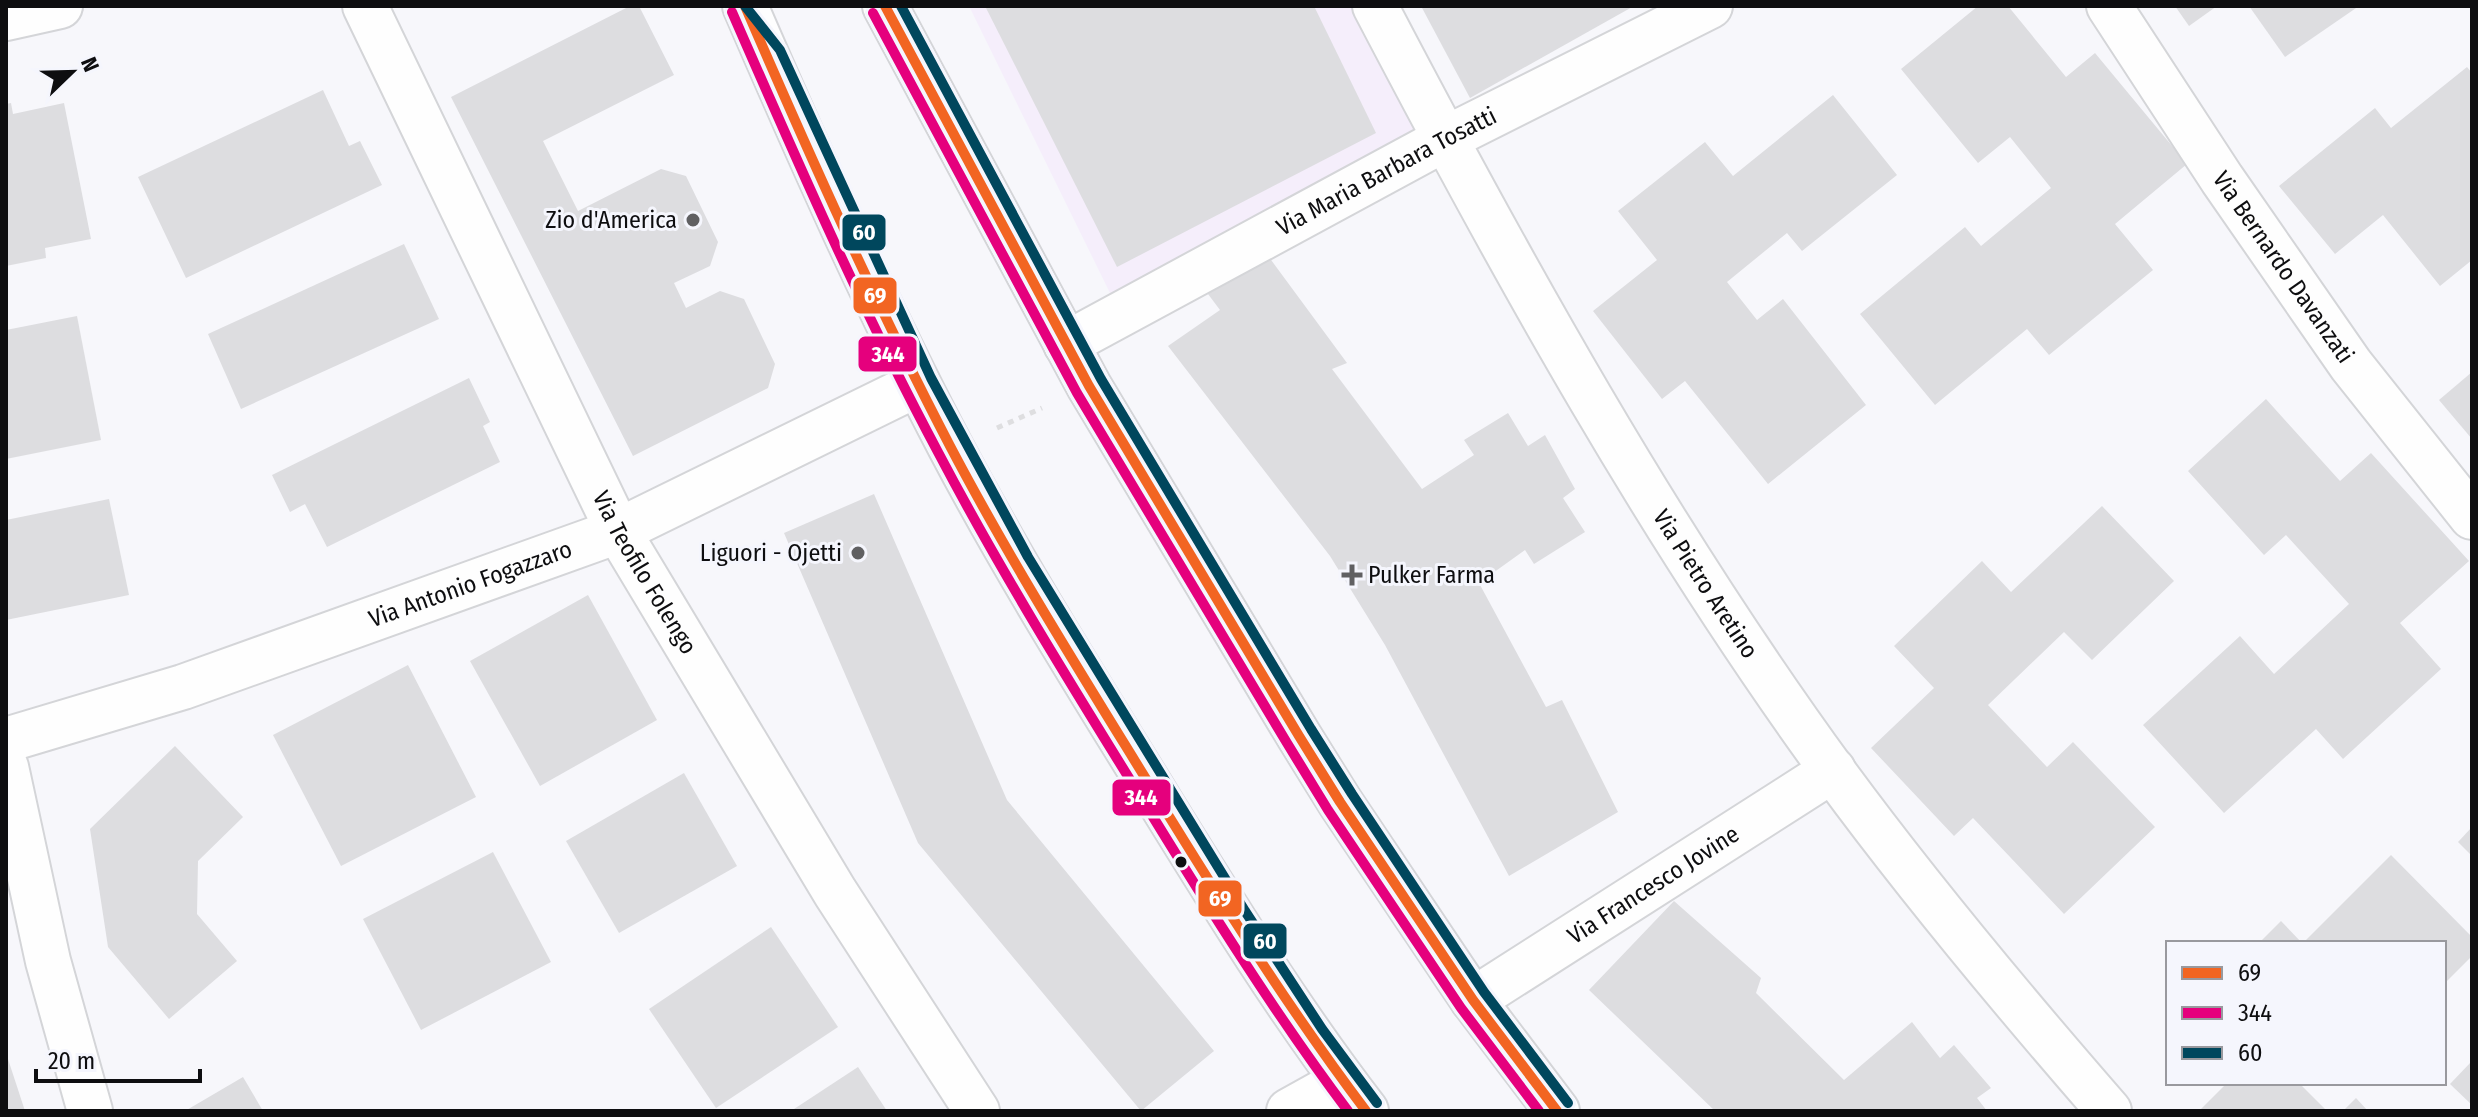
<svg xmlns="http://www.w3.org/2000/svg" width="2478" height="1117" font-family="'Fira Sans Condensed',sans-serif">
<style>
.commercial{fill:#f5eefb}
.building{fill:#dddde0}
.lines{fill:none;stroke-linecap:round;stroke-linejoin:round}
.minor-casing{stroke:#d4d5d8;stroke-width:48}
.major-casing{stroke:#d4d5d8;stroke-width:48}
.path{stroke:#dedee0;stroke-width:5;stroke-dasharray:6 6;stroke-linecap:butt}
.minor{stroke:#fefefe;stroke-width:44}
.major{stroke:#fefefe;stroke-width:44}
.bus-1-casing{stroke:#f5f6fd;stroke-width:16}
.bus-2-casing{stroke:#f5f6fd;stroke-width:16}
.bus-3-casing{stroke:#f5f6fd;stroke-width:16}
.bus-1{stroke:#f26522;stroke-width:10}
.bus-2{stroke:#e5007d;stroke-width:10}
.bus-3{stroke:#00475d;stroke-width:10}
.poi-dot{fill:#606062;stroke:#f5f6fd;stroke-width:3}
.bus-dot{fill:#0e0e10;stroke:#f5f6fd;stroke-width:3}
.labels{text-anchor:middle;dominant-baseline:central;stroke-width:6;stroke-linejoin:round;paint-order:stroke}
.street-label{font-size:24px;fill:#0e0e10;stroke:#f5f6fd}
.poi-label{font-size:24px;fill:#0e0e10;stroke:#f5f6fd;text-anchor:end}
.line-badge{stroke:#f5f6fd;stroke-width:3}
.badge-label{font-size:22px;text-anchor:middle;font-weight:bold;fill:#fff}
</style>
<rect width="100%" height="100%" fill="#f7f7fb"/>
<path class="commercial" d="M 969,6 L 1358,6 L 1430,134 L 1111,295 Z"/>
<g class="building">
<path d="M 630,6 L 639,6 L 674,75 L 543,141 L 578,211 L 661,169 L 686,176 L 718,242 L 710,266 L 674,283 L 686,308 L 720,291 L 744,299 L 775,364 L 768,388 L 633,456 L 451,97 Z"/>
<path d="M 985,6 L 1314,6 L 1376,133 L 1117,267 Z"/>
<path d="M 1421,6 L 1634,6 L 1470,98 Z"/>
<path d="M 1978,6 L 2008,6 L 2066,77 L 2095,53 L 2187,164 L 2115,224 L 2153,270 L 2049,355 L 2027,329 L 1935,405 L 1860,314 L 1965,227 L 1981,246 L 2051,188 L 2010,137 L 1978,163 L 1901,69 Z"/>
<path d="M 2175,6 L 2217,6 L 2189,26 Z"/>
<path d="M 2249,6 L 2359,6 L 2285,57 Z"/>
<path d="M 2467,67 L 2472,73 L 2472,260 L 2440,286 L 2383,215 L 2335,254 L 2279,186 L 2375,108 L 2391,128 Z"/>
<path d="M 323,90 L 349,146 L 360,141 L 382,185 L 186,278 L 138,177 Z"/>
<path d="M 1833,95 L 1897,175 L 1802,251 L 1787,233 L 1727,282 L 1757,320 L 1783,299 L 1866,405 L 1768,484 L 1685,381 L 1662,399 L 1593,311 L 1657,260 L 1618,211 L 1705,142 L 1733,176 Z"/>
<path d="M 11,103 L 13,114 L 64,103 L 91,239 L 45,248 L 46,258 L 6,266 L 6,104 Z"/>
<path d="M 404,244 L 439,319 L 241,409 L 208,334 Z"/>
<path d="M 1266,253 L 1347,363 L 1332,369 L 1422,489 L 1474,455 L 1464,440 L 1508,413 L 1528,446 L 1545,435 L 1575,489 L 1563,498 L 1585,532 L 1534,564 L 1525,550 L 1479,583 L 1546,707 L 1562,700 L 1618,812 L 1509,876 L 1385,645 L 1330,556 L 1168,346 L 1220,310 L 1208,294 Z"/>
<path d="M 77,316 L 101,440 L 6,459 L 6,330 Z"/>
<path d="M 2472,372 L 2472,439 L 2439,400 Z"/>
<path d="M 469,378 L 490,422 L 483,426 L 500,462 L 327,547 L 305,504 L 290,512 L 272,475 Z"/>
<path d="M 2266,399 L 2340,481 L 2371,453 L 2469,561 L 2400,623 L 2441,669 L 2343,759 L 2316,729 L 2224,813 L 2143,725 L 2240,636 L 2274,674 L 2349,604 L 2286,535 L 2264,555 L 2188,471 Z"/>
<path d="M 874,494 L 1007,800 L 1214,1051 L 1141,1111 L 918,843 L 784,533 Z"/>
<path d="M 109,499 L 129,595 L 6,620 L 6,520 Z"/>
<path d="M 2102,506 L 2174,581 L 2092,660 L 2064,632 L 1988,705 L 2047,767 L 2073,742 L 2155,827 L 2064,914 L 1973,818 L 1954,836 L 1871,748 L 1934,688 L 1894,646 L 1982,561 L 2011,592 Z"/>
<path d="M 588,595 L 657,720 L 540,786 L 470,661 Z"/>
<path d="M 408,665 L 476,797 L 341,866 L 273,735 Z"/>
<path d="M 175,746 L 243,817 L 198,861 L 197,914 L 237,961 L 169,1019 L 108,947 L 90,829 Z"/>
<path d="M 684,773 L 737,866 L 619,933 L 566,841 Z"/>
<path d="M 2472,827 L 2472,856 L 2458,842 Z"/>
<path d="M 493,852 L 551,962 L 421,1030 L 363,919 Z"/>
<path d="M 2391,855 L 2472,937 L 2472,956 L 2444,984 L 2444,943 L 2303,943 Z"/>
<path d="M 1674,901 L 1761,978 L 1756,993 L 1844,1080 L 1912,1022 L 1940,1058 L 1954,1045 L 1991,1088 L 1977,1098 L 1987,1111 L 1715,1111 L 1589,990 Z"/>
<path d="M 2281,921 L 2302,943 L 2259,943 Z"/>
<path d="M 771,927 L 838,1027 L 716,1108 L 649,1009 Z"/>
<path d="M 6,1056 L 7,1056 L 25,1111 L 6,1111 Z"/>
<path d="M 2472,1061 L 2472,1105 L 2450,1084 Z"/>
<path d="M 858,1067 L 887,1111 L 791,1111 Z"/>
<path d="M 243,1077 L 263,1111 L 185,1111 Z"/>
<path d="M 2227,1083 L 2299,1083 L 2327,1111 L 2199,1111 Z"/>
<path d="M 2356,1098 L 2368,1111 L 2343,1111 Z"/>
</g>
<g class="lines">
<g class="minor-casing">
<g id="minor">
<path id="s1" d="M 365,6 L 618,531 L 835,892 L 977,1111"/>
<path id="s2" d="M 1375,6 C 1513,270 1659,533 1835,774 C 1921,891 2014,1002 2109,1111"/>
<path id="s3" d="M 2109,6 L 2222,179 L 2351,365 L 2472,517"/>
<path d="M 6,18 L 60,6"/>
<path id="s4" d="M 1066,344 L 1445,139 L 1710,6"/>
<path id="s5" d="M 6,740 L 183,687 L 618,531 L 918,384"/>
<path d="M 6,767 L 48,961 L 90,1111"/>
<path id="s6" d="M 1473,1000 L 1833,770"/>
<path d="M 1289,1111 L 1343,1081"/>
</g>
</g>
<g class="major-casing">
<g id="major">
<path d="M 745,6 C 809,154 875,303 950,446 C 1013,566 1086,682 1157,797 C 1223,904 1289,1011 1366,1111"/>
<path d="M 885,6 L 1089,386 L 1299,736 L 1340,802 L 1473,1000 L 1557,1111"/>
</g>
</g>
<path class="path" d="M 997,428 L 1042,408"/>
<use href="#minor" class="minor"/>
<use href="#major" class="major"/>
<g class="bus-1-casing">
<g id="bus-1">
<path d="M 745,6 C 809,154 875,302 950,446 C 1012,564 1084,678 1154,792 C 1221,901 1289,1009 1366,1111"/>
<path d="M 885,6 L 1089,386 L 1299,736 L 1340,802 L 1473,1000 L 1557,1111"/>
</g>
</g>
<g class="bus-2-casing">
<g id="bus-2">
<path d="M 732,12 C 797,161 862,310 939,454 C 1001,572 1072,686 1142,799 C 1207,905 1273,1011 1348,1111"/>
<path d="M 873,13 L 1077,393 L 1287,743 L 1328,810 L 1461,1008 L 1539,1111"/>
</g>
</g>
<g class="bus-3-casing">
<g id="bus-3">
<path d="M 745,6 L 780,50 L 931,378 L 1028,557 L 1245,911 L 1322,1029 L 1377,1103"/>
<path d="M 901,6 L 1101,379 L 1311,729 L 1352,794 L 1484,992 L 1568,1103"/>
</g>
</g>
<use href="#bus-1" class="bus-1"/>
<use href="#bus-2" class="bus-2"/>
<use href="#bus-3" class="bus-3"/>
</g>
<g class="poi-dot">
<circle cx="693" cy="220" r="8"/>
<circle cx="858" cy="553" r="8"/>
<path d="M1348 563h8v8h8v8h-8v8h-8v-8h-8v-8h8z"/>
</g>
<circle class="bus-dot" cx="1181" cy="862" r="7"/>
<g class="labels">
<g class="street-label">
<text stroke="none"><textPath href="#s4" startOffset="364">Via Maria Barbara Tosatti</textPath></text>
<text stroke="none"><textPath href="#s3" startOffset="314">Via Bernardo Davanzati</textPath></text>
<text stroke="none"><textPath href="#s1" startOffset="632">Via Teofilo Folengo</textPath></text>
<text stroke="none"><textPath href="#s2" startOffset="666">Via Pietro Aretino</textPath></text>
<text stroke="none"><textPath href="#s5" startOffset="490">Via Antonio Fogazzaro</textPath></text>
<text stroke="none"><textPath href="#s6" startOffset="214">Via Francesco Jovine</textPath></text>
</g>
<g class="poi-label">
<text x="677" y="220">Zio d'America</text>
<text x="842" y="553">Liguori - Ojetti</text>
<text x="1368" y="575" text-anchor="start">Pulker Farma</text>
</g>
</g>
<g class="line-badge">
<rect x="841" y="213" width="46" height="39" rx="8" fill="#00475d"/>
<rect x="852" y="276" width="46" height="39" rx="8" fill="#f26522"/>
<rect x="857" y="335" width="61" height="38" rx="8" fill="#e5007d"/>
<rect x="1111" y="778" width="61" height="39" rx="8" fill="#e5007d"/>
<rect x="1197" y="879" width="46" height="39" rx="8" fill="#f26522"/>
<rect x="1242" y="922" width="46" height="38" rx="8" fill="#00475d"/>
</g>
<g class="badge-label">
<text x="864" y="240">60</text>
<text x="875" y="303">69</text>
<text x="888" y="362">344</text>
<text x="1141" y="805">344</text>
<text x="1220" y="906">69</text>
<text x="1265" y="949">60</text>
</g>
<rect width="2478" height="1117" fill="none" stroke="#0e0e10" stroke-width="16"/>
<rect x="2166" y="941" width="280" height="144" fill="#f5f6fd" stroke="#99999e" stroke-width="2"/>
<rect x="2182" y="967" width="40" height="12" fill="#f26522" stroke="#99999e" stroke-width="2"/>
<text x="2238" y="981" font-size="24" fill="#0e0e10">69</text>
<rect x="2182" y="1007" width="40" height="12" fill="#e5007d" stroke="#99999e" stroke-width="2"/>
<text x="2238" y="1021" font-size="24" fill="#0e0e10">344</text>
<rect x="2182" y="1047" width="40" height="12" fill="#00475d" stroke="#99999e" stroke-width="2"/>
<text x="2238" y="1061" font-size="24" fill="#0e0e10">60</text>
<g transform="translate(72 72) rotate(67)" stroke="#f5f6fd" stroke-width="6" paint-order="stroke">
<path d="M0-6L14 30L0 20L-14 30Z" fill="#0e0e10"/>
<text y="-12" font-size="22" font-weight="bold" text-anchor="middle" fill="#0e0e10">N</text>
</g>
<path d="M36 1069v12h164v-12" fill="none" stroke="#0e0e10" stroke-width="4"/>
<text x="48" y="1069" font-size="24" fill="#0e0e10" stroke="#f5f6fd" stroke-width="6" paint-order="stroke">20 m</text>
</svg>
